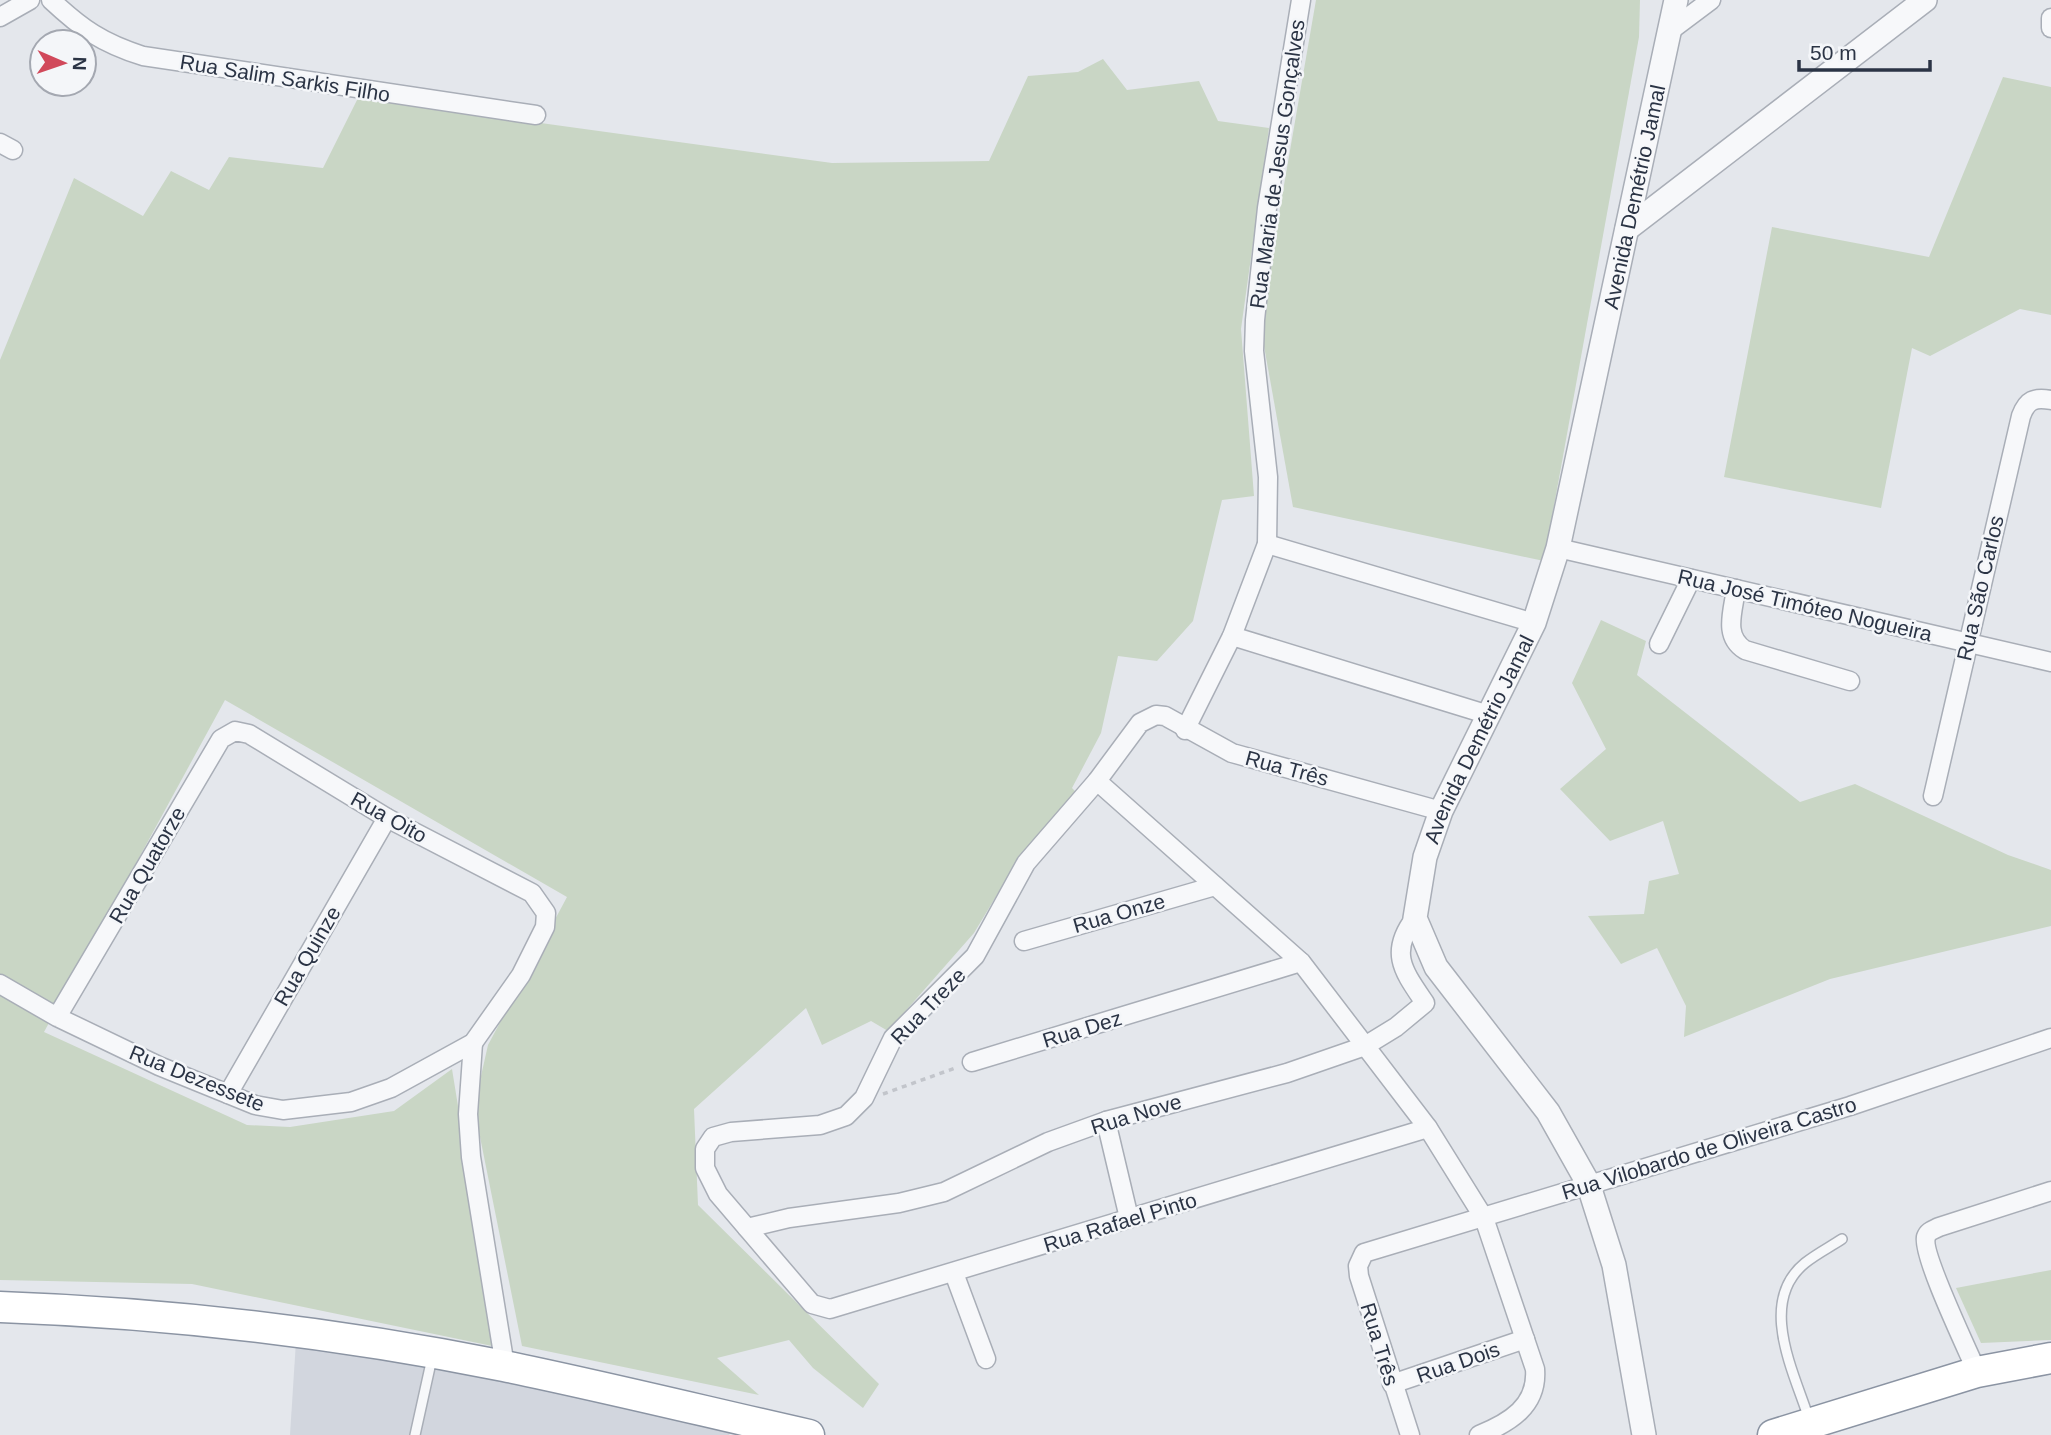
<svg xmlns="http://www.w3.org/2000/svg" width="2051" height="1435" font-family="Helvetica,sans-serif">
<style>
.built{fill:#d2d6de}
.green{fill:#c9d6c5}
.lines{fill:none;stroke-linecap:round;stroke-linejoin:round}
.service-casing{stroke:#a9aeb7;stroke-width:12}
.minor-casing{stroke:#a9aeb7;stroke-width:21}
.tertiary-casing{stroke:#a9aeb7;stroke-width:26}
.trunk-casing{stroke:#8b94a3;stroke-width:33}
.path{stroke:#c2c5cb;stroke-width:3.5;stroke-dasharray:5 5;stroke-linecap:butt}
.service{stroke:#f7f8fa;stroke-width:9}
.minor{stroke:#f7f8fa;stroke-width:18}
.tertiary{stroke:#f7f8fa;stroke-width:23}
.trunk{stroke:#fff;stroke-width:30}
.labels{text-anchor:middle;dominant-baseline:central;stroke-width:5;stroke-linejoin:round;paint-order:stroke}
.street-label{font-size:21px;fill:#2b3445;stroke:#f4f6f9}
</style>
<rect width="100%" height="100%" fill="#e4e7ec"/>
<path class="built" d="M 296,1341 L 734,1426 L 729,1435 L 290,1435 Z"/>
<g class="green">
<path d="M 1316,0 L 1640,0 L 1639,37 L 1544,561 L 1293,507 L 1260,324 Z"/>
<path d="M 1103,59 L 1127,90 L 1199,81 L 1218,121 L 1269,128 L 1241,329 L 1254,496 L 1222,500 L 1193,621 L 1157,661 L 1118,656 L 1101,733 L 1072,788 L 1081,797 L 1019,858 L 974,933 L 888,1031 L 871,1021 L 822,1045 L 806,1008 L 694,1109 L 698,1205 L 879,1384 L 863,1408 L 813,1368 L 789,1340 L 717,1358 L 759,1395 L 522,1346 L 474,1107 L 488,1045 L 567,897 L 225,700 L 44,1032 L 247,1125 L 290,1127 L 394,1111 L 452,1069 L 497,1347 L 192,1284 L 0,1280 L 0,360 L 74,178 L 143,216 L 171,171 L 209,190 L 229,157 L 323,168 L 358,98 L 832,163 L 989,161 L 1028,76 L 1078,72 Z"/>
<path d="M 2003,77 L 2051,87 L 2051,315 L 2020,309 L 1930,356 L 1912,348 L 1881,508 L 1724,477 L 1772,227 L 1929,257 Z"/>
<path d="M 1601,620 L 1646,641 L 1637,675 L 1800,802 L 1855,784 L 2008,855 L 2051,870 L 2051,926 L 1830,979 L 1684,1037 L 1686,1006 L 1657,948 L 1621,964 L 1588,916 L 1644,914 L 1649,881 L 1679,874 L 1663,821 L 1610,841 L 1560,789 L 1606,749 L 1572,683 Z"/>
<path d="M 2051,1270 L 2051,1340 L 1981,1343 L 1956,1288 Z"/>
</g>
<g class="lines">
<g class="service-casing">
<g id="service">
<path d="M 1809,1419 C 1794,1372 1757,1302 1805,1263 C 1816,1254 1830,1247 1842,1239"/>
<path d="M 415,1435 L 432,1358"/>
</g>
</g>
<g class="minor-casing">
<g id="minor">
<path d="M 51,0 C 82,29 102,43 143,56 L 536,115"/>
<path d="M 0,17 L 30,0"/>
<path d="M 2051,18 L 2051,28"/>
<path d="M 1671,30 L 1711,0"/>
<path d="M 0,143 L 13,150"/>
<path d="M 1267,544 L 1534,623"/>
<path d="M 1558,548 L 2051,662"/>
<path d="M 1736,589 C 1733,612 1723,636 1745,650 L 1850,681"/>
<path d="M 1232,636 L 1489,715"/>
<path d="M 1659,644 L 1691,579"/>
<path d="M 1185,730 L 1232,636 L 1267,544 L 1268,477 L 1254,351 L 1255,320 L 1267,208 L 1301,0"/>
<path d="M 1097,781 L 1301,962 L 1428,1128 L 1484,1218 L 1535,1369 C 1538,1406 1509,1423 1479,1435"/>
<path d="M 1933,796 L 2021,416 C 2027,400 2034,397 2051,400"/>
<path d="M 1024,941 L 1215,886"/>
<path d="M 0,984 L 57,1017 L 159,1066 L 255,1105 L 283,1110 L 351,1102 L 391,1088 L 473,1043 L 521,975 L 545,927 L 546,913 L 532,893 L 387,818 L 249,734 L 235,731 L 221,739 L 57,1017"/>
<path d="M 473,1043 L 468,1114 L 471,1157 L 505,1366"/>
<path d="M 972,1062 L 1301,962"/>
<path d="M 228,1094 L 387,818"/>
<path d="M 1106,1121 L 1129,1218"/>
<path d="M 1428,1128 L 830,1309 L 812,1304 L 718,1194 L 705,1168 L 705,1149 L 713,1137 L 731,1132 L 820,1125 L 846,1116 L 864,1098 L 893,1038 L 975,956 L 1026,863 L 1097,781 L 1140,723 L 1156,715 L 1165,716 L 1232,753 L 1441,811"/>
<path d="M 747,1228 L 789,1218 L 899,1203 L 944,1192 L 1048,1142 L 1106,1121 L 1287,1073 L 1365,1046 L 1396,1027 L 1425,1003 C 1404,972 1388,953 1415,918"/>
<path d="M 954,1273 L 986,1359"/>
<path d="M 1977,1372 C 1968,1351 1921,1253 1926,1237 C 1928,1231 1933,1230 1939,1227 L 2051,1191"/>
<path d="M 1392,1384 L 1525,1339"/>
<path d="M 1410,1435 L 1359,1276 L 1358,1266 L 1364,1253 L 1850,1106 L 2051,1038"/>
</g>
</g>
<g class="tertiary-casing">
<g id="tertiary">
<path d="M 1627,229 L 1925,0"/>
<path id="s1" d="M 1644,1435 L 1614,1265 L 1588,1183 L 1548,1112 L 1436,967 L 1415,918 L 1425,857 L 1441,811 L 1534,623 L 1558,548 L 1676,0"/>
</g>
</g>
<g class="trunk-casing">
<g id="trunk">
<path d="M 0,1307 C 169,1313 338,1333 504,1366 C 606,1387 707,1412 809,1435"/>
<path d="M 1773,1435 L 1977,1372 L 2051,1358"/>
</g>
</g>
<path class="path" d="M 883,1094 L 958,1067"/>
<use href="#service" class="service"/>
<use href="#minor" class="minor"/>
<use href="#tertiary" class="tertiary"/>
<use href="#trunk" class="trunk"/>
</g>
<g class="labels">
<g class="street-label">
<text transform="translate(285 78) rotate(9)">Rua Salim Sarkis Filho</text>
<text transform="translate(1277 164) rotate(-82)">Rua Maria de Jesus Gonçalves</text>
<text stroke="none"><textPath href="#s1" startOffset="1335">Avenida Demétrio Jamal</textPath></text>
<text transform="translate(1980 588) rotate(-77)">Rua São Carlos</text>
<text transform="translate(1805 605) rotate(13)">Rua José Timóteo Nogueira</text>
<text stroke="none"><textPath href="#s1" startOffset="768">Avenida Demétrio Jamal</textPath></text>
<text transform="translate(1287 768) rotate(15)">Rua Três</text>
<text transform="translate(389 817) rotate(29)">Rua Oito</text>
<text transform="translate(147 865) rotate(-60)">Rua Quatorze</text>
<text transform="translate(1119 913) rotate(-16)">Rua Onze</text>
<text transform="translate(307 956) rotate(-60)">Rua Quinze</text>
<text transform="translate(928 1006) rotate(-46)">Rua Treze</text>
<text transform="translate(1082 1029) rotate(-17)">Rua Dez</text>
<text transform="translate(197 1078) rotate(22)">Rua Dezessete</text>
<text transform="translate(1136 1114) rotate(-17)">Rua Nove</text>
<text transform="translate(1709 1148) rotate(-17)">Rua Vilobardo de Oliveira Castro</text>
<text transform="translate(1120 1222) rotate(-17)">Rua Rafael Pinto</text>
<text transform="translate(1380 1344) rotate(73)">Rua Três</text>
<text transform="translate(1458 1362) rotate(-19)">Rua Dois</text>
</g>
</g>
<g transform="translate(63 63) rotate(92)"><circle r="33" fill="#f4f6f9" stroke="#a4a8b1" stroke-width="2"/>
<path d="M0-5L12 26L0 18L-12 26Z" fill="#d1495b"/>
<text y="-10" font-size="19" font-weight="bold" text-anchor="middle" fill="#2b3445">N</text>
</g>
<path d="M1799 60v10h131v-10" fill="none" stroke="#2b3445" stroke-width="3.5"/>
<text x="1810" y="60" font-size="21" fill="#2b3445" stroke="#f4f6f9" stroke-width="5" paint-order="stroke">50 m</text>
</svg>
